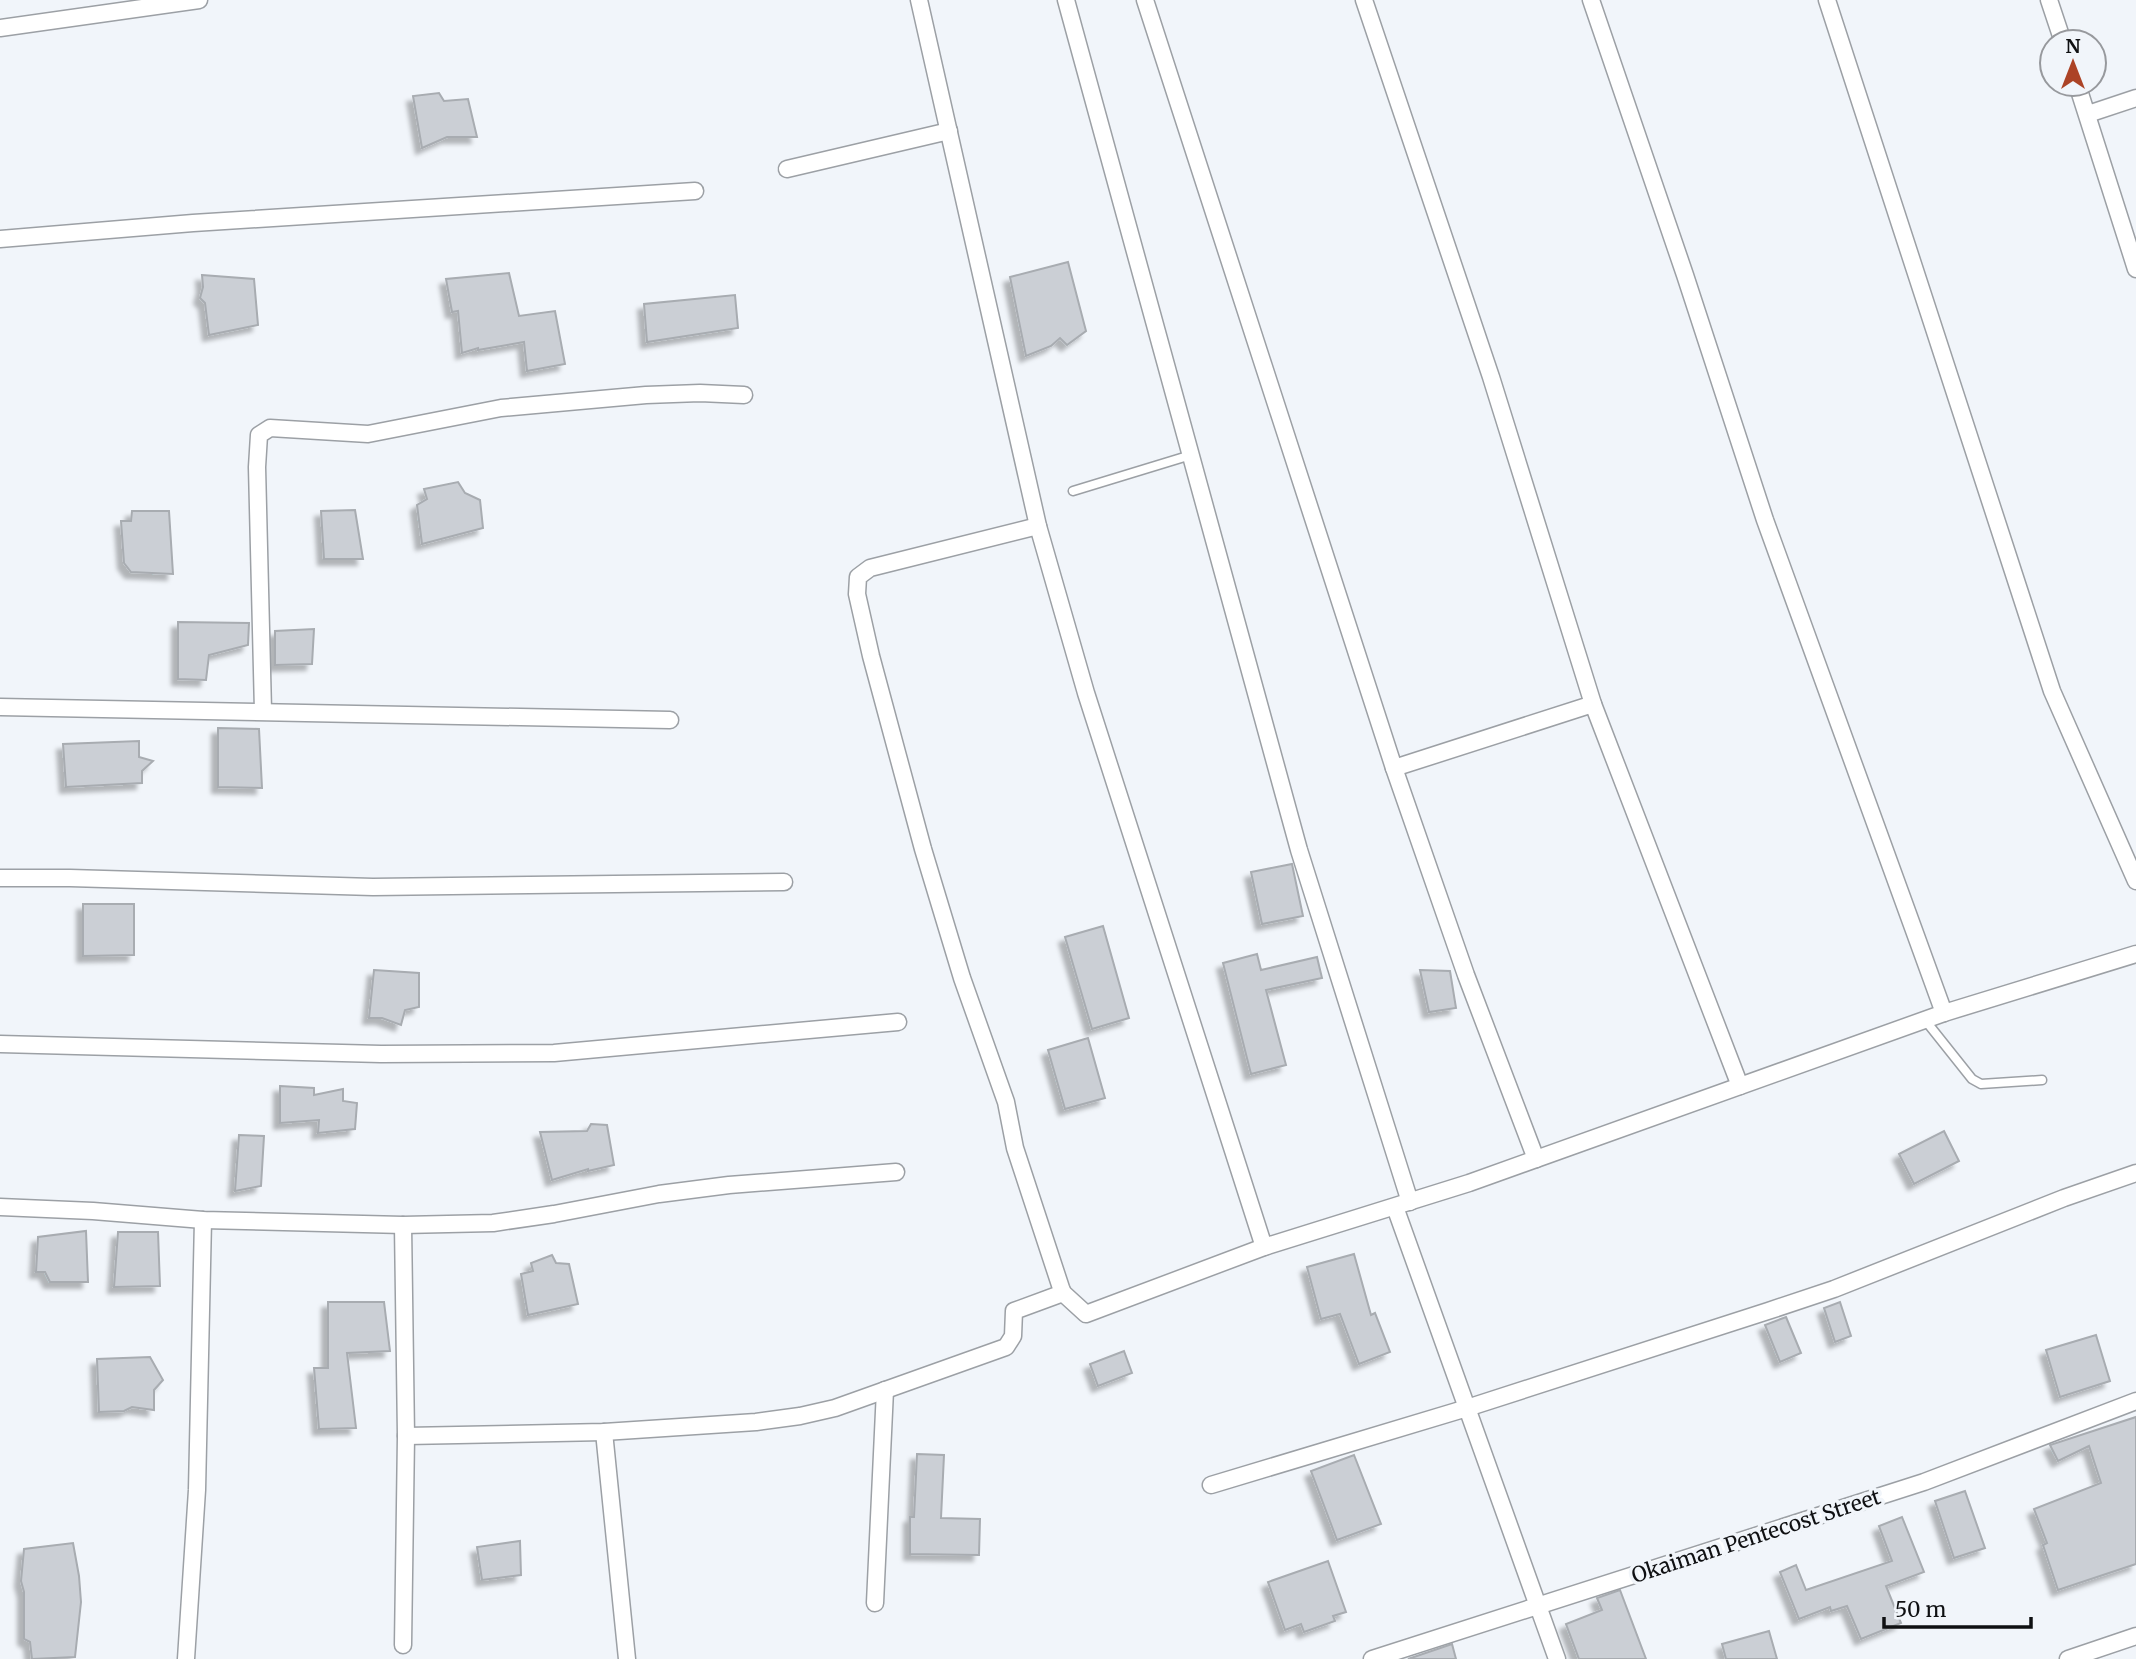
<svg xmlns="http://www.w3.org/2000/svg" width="2136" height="1659" font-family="Merriweather,serif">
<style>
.building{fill:#cbcfd5;stroke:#a8acb1;stroke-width:2;filter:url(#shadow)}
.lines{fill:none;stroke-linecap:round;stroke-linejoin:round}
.lane-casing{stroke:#9ca0a5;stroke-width:11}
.street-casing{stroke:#9ca0a5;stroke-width:19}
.lane{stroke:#fff;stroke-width:8}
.street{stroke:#fff;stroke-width:16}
.labels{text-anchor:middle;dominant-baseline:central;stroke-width:7;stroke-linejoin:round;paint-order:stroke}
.street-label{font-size:21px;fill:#0f1012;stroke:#f1f5fa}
</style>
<defs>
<filter id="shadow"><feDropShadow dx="-6" dy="6" stdDeviation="2" flood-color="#0004"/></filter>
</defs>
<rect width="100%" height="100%" fill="#f1f5fa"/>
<g class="building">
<path d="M 439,93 L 444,101 L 468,99 L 477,137 L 447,137 L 422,148 L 413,96 Z"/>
<path d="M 1068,262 L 1086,331 L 1067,345 L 1060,338 L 1051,346 L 1026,356 L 1010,277 Z"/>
<path d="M 509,273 L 519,316 L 555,311 L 565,364 L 527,371 L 524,342 L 478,350 L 478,348 L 462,353 L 458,311 L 452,312 L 446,279 Z"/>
<path d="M 202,275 L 254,279 L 258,325 L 209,335 L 205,303 L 200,298 L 203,287 Z"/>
<path d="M 735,295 L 738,328 L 647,342 L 644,304 Z"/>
<path d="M 458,482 L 465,493 L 480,500 L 483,528 L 422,544 L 417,505 L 427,499 L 424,489 Z"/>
<path d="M 355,510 L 363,559 L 324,559 L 321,511 Z"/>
<path d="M 132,511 L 169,511 L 173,574 L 131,572 L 124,563 L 121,521 L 131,521 Z"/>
<path d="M 178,622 L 249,623 L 248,645 L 209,655 L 206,680 L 178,679 Z"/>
<path d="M 314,629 L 312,664 L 275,665 L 275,631 Z"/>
<path d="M 218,728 L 259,729 L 262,788 L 218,787 Z"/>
<path d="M 139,741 L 139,757 L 153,761 L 142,771 L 142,783 L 66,787 L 63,744 Z"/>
<path d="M 1292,864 L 1303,916 L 1262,924 L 1251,872 Z"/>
<path d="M 83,904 L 134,904 L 134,955 L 83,956 Z"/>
<path d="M 1103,926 L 1129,1018 L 1092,1029 L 1065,937 Z"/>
<path d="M 1257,954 L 1261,970 L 1317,957 L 1322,978 L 1266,990 L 1286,1065 L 1251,1074 L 1223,963 Z"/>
<path d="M 374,970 L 419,973 L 419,1007 L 405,1010 L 401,1025 L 382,1018 L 369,1018 Z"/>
<path d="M 1420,970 L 1450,971 L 1456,1008 L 1429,1012 Z"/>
<path d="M 1088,1038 L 1105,1098 L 1065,1109 L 1048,1050 Z"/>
<path d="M 280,1086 L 314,1088 L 314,1095 L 343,1089 L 343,1101 L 357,1103 L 355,1129 L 318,1133 L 319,1120 L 280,1123 Z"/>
<path d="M 591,1124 L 607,1125 L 614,1165 L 588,1171 L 588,1169 L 552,1180 L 540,1132 L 587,1131 Z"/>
<path d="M 1944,1131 L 1959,1161 L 1914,1184 L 1899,1154 Z"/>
<path d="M 239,1135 L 264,1136 L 261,1186 L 235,1191 Z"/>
<path d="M 86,1231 L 88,1282 L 50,1282 L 45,1272 L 36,1272 L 38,1237 Z"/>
<path d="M 118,1232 L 158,1232 L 160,1286 L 114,1287 Z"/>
<path d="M 1354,1254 L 1371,1315 L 1375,1313 L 1390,1352 L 1359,1364 L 1340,1314 L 1321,1319 L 1307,1267 Z"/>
<path d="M 552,1255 L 556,1263 L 569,1264 L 578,1304 L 528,1315 L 521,1274 L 533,1271 L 531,1263 Z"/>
<path d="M 328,1302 L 384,1302 L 390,1351 L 347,1353 L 356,1428 L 319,1429 L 314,1368 L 328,1368 Z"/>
<path d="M 1840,1302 L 1851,1336 L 1835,1342 L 1824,1308 Z"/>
<path d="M 1786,1317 L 1801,1353 L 1780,1362 L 1765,1325 Z"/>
<path d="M 2096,1335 L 2110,1381 L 2060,1397 L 2046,1350 Z"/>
<path d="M 1124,1351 L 1132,1373 L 1098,1386 L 1090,1364 Z"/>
<path d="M 150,1357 L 163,1380 L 154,1390 L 154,1410 L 132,1407 L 124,1411 L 99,1412 L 97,1359 Z"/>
<path d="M 2136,1417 L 2136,1564 L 2058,1590 L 2043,1545 L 2047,1543 L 2034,1509 L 2101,1483 L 2089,1446 L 2058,1461 L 2050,1445 Z"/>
<path d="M 917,1454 L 944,1455 L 941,1518 L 980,1519 L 979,1555 L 910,1554 L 910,1517 L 914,1517 Z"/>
<path d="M 1354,1455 L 1381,1524 L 1337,1540 L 1311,1471 Z"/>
<path d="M 1965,1491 L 1985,1548 L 1954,1558 L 1935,1501 Z"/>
<path d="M 1902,1517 L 1924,1572 L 1886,1586 L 1901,1623 L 1861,1639 L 1847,1606 L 1831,1611 L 1830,1607 L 1799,1619 L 1780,1572 L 1796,1565 L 1806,1590 L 1892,1561 L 1879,1526 Z"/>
<path d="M 520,1541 L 521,1575 L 482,1580 L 477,1547 Z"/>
<path d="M 73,1543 L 79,1576 L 81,1602 L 75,1657 L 32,1659 L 30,1642 L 24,1639 L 24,1592 L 21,1581 L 24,1549 Z"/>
<path d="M 1328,1561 L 1346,1612 L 1333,1616 L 1335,1621 L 1304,1632 L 1301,1624 L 1285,1630 L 1268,1582 Z"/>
<path d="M 1620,1590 L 1646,1659 L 1579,1659 L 1566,1624 L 1602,1610 L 1597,1598 Z"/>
<path d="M 1769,1631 L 1777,1659 L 1726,1659 L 1722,1644 Z"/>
<path d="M 1452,1644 L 1456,1659 L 1408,1659 Z"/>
</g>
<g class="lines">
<g class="lane-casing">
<g id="lane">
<path d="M 1073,491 L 1191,455"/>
<path d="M 1925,1020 L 1972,1079 L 1981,1084 L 2042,1080"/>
</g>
</g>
<g class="street-casing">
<g id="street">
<path d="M 919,0 L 1038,526 L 1086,693 L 1264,1247"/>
<path d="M 1066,0 L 1299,850 L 1410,1202"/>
<path d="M 1145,0 L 1394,768 L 1466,975 L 1536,1159"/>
<path d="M 1364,0 L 1491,377 L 1593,704 L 1740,1086"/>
<path d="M 1591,0 L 1685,275 L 1765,520 L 1944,1013"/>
<path d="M 1827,0 L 2052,691 L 2136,881"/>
<path d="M 2049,0 L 2063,42"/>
<path d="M 0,28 L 199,0"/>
<path d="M 2077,84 L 2136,269"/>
<path d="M 2088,114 L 2136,98"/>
<path d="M 787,169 L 949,131"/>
<path d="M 0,239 L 193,223 L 695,191"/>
<path d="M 1038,526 L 870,568 L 858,577 L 857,594 L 871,656 L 923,849 L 962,978 L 1006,1102 L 1015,1148 L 1061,1288 L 1063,1293 L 1086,1314 L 1264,1247 L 1469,1183 L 1944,1013 L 2136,954"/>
<path d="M 0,707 L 670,720"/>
<path d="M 263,711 L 257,467 L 259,435 L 270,428 L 368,434 L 501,408 L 646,395 L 700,393 L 744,395"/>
<path d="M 1394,768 L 1593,704"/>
<path d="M 0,878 L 70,878 L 373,887 L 784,882"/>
<path d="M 0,1044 L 381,1054 L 554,1053 L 898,1022"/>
<path d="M 0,1207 L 93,1211 L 203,1220 L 403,1225 L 493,1223 L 554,1214 L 659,1194 L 729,1185 L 896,1172"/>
<path d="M 1395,1207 L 1557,1659"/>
<path d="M 403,1225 L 406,1436 L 403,1645"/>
<path d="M 604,1432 L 627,1659"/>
<path d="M 406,1436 L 604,1432 L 756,1422 L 800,1416 L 835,1408 L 1006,1347 L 1013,1336 L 1014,1311 L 1063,1293"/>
<path d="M 1211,1485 L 1467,1408 L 1768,1311 L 1834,1289 L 2064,1198 L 2136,1173"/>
<path d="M 875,1603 L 885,1390"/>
<path d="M 186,1659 L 197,1490 L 203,1220"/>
<path d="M 1372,1659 L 1924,1482 L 2136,1401"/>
<path d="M 2068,1659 L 2136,1636"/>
</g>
</g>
<use href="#lane" class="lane"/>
<use href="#street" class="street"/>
</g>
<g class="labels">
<g class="street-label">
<text transform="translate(1756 1536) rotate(-18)">Okaiman Pentecost Street</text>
</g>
</g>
<g transform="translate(2073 63)"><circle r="33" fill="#f1f5fa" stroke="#97999d" stroke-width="2"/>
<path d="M0-5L12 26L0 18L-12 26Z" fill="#ac4326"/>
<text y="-10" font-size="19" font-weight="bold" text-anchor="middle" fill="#0f1012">N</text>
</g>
<path d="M1884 1617v10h147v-10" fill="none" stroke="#0f1012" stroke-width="3.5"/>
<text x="1895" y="1617" font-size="21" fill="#0f1012" stroke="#f1f5fa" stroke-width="5" paint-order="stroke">50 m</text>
</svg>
